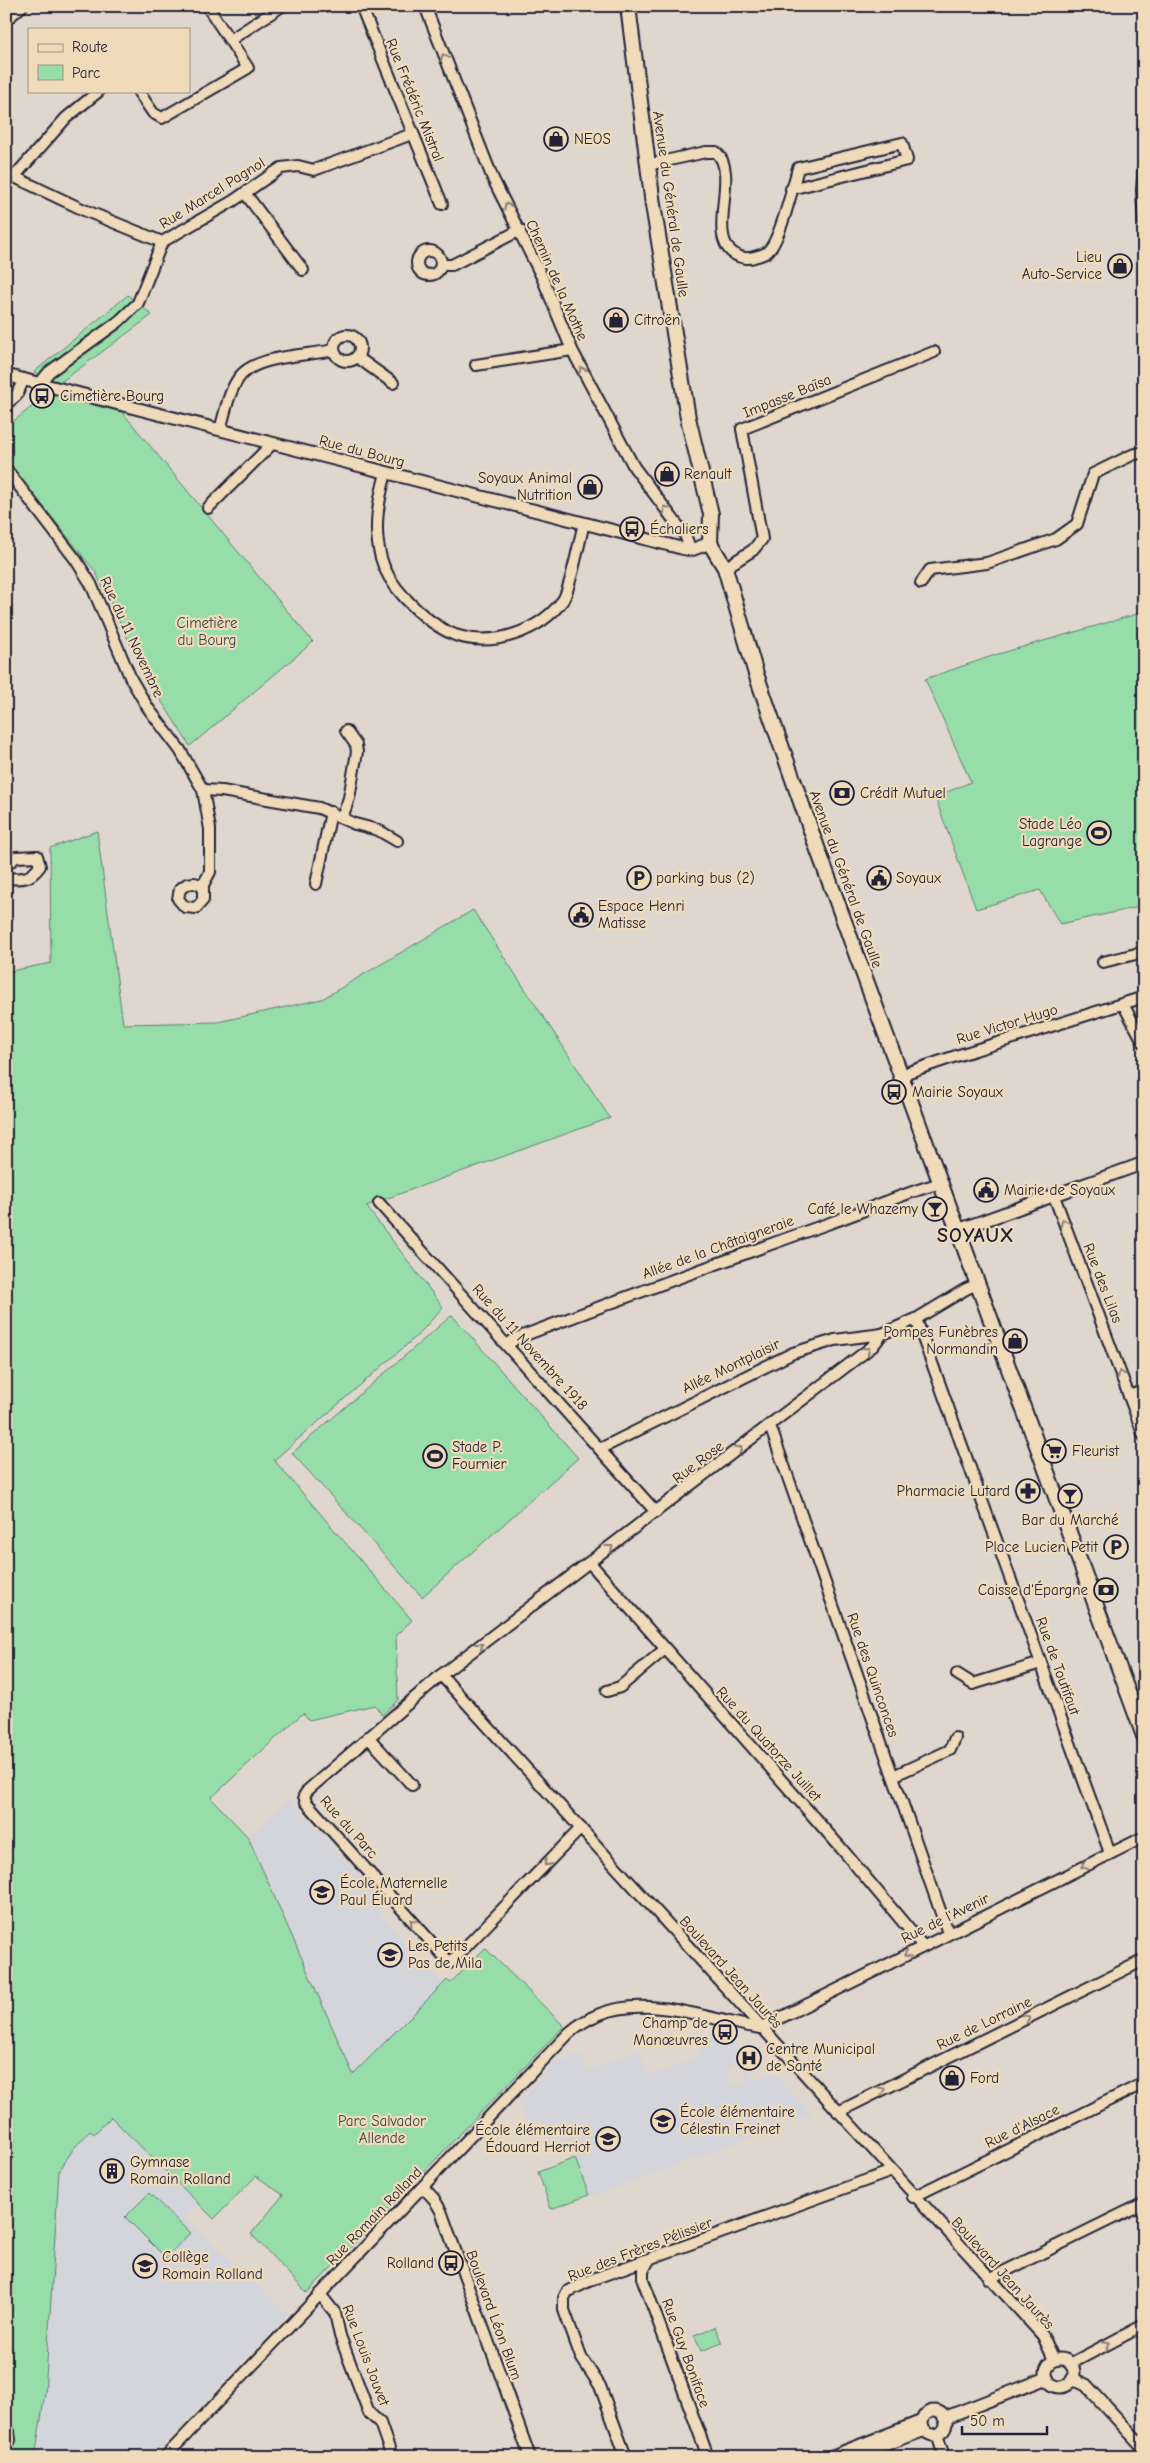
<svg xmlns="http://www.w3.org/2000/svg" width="1150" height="2463" font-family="'Comic Neue',sans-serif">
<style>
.built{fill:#d4d4db}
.green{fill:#97ddaa;stroke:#5c8072}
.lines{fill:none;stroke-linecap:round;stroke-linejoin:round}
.minor-casing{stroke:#22223b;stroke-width:14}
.tertiary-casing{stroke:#22223b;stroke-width:15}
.secondary-casing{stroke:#22223b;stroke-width:18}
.minor{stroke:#efdbb9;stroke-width:10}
.tertiary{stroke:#efdbb9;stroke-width:11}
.secondary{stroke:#efdbb9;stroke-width:14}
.oneway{stroke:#887e7a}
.labels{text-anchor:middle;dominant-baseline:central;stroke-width:4.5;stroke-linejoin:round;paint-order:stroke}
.street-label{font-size:15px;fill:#22223b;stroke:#efdbb9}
.poi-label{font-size:15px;fill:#22223b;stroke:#efdbb9;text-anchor:start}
.park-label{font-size:15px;fill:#394751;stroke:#efdbb9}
.district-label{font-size:20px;font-weight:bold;letter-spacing:1px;fill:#22223b;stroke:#efdbb9}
</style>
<rect width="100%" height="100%" fill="#dfd7cd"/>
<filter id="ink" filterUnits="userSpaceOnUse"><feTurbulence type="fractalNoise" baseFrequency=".02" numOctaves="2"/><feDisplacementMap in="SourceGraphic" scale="10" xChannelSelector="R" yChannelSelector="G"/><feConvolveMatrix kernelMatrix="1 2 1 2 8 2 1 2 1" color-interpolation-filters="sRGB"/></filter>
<g filter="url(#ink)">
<g class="built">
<path d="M 289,1799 L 381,1898 L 383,1918 L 443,1983 L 353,2075 L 248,1837 Z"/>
<path d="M 693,2032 L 735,2037 L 733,2067 L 727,2069 L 733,2086 L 747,2081 L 744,2073 L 749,2071 L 753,2080 L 773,2073 L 813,2114 L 591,2197 L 570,2141 L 551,2148 L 540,2118 L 527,2122 L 519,2101 L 555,2064 L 581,2054 L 587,2070 L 639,2050 L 649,2075 L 686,2063 L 686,2061 L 701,2054 Z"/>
<path d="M 111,2117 L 199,2203 L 185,2218 L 288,2314 L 152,2457 L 35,2457 L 45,2394 L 59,2171 L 74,2148 L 90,2130 L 94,2134 Z"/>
</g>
<g class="green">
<path d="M 128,295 L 152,315 L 57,385 L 34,372 Z"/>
<path d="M 48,394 L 122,412 L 313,642 L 190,746 L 148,680 L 95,571 L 6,460 L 6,427 Z"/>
<path d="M 1144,612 L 1144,906 L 1060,924 L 1040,890 L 976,909 L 935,797 L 971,782 L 925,679 L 995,655 Z"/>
<path d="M 97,831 L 123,1024 L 218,1022 L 322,999 L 473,910 L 610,1118 L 366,1206 L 443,1307 L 418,1335 L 274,1460 L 412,1620 L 396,1635 L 398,1700 L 382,1715 L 375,1705 L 309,1720 L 303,1713 L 211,1798 L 248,1837 L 353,2074 L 447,1980 L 450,1983 L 485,1948 L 564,2026 L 307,2293 L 251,2234 L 283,2195 L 256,2176 L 214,2219 L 111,2117 L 94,2134 L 90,2131 L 74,2148 L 59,2171 L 45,2394 L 35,2457 L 6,2457 L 6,972 L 51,963 L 50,848 Z"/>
<path d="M 452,1315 L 578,1458 L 422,1597 L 292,1453 Z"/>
<path d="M 575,2158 L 589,2195 L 551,2209 L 538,2172 Z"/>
<path d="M 149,2193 L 190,2233 L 166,2258 L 125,2217 Z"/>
<path d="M 715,2327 L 722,2343 L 701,2351 L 694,2335 Z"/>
</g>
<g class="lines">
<g class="minor-casing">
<g id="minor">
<path d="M 361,6 L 442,204"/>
<path d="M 425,6 L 493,179 L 542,277 L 572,350 L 634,467 L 685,535 L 691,550"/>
<path d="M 6,20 L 22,6"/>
<path d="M 230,40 L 282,6"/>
<path d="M 138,91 L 153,113 L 162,118 L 248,68 L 207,6"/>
<path d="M 647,165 L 706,152 L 716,152 C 741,174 704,238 736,255 C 741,258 749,259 754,257 C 758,256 766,254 768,251 C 780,241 793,186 798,168 L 902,143 L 907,160 L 791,189"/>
<path d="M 1144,165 L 1142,190 L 1144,222"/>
<path d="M 6,173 L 84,210 L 162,242 L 233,201 L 281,168 L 298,166 L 314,170 L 412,134"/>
<path d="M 14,177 L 66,118 L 99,91"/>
<path d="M 245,193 L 303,270"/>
<circle cx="429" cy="263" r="12"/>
<path d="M 441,265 L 452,265 L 520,230"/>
<circle cx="347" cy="348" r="13"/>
<path d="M 357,357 L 393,383"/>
<path d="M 476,365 L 572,350"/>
<path d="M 40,383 L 49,372 L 118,322 L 138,303 L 162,242"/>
<path d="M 6,404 L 16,396 L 24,379"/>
<path d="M 220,430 C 225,413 228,394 238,379 C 253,355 306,356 334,350"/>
<path d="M 6,469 L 76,560 L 91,584 L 131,679 L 148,708 L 180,750 L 203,790 L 210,829 L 210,872 L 203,885"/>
<path d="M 386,473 C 378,502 373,529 381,558 C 385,573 394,586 404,597 C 418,612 435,627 455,635 C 494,648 540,631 563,600 C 570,590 580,538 584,523"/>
<path d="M 208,508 L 273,443"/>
<path d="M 725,568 L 753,550 L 762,539 L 742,429 L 934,352"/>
<path d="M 921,583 L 930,570 L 987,563 L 1056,539 L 1077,524 L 1093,474 L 1132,455 L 1144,452"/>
<path d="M 203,790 L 222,791 L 319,808 L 355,824 L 378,830 L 397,841"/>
<path d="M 342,818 L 349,798 L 357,752 L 356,745 L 346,731"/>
<path d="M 6,865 L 16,857 L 37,856 L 40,866 C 30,880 22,879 6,878"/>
<path d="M 194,883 L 203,885 L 203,900 L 196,908 L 185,907 L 178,899 L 180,889 L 187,884 Z"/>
<path d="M 316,884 L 331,812"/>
<path d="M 1103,962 L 1144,952"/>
<path d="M 1123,1004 L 1144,1043"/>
<path d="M 902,1077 L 909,1072 L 956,1056 L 1144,997"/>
<path d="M 1054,1196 L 1144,1436"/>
<path d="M 379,1203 L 656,1512"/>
<path d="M 916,1319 L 1110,1853"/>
<path d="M 508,1344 L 517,1338 C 621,1299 725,1260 830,1223 C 868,1210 903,1193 941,1183"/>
<path d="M 1129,1396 L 1144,1391"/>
<path d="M 770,1426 L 948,1933"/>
<path d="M 600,1449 L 793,1353 L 835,1340 L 882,1334"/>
<path d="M 590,1563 L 841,1848 L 923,1946"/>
<path d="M 957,1674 L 973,1684 L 1041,1663"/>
<path d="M 441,1675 L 1043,2336 L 1054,2360"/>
<path d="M 607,1691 L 620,1687 L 665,1649"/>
<path d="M 368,1737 L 412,1785"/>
<path d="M 893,1776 L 950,1750 L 955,1738"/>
<path d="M 581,1828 L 450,1963 L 306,1802 L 304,1796 L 308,1790 L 441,1675 L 873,1346 L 882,1334 L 916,1319 L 966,1289 L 978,1284"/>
<path d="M 760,2028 L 1144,1837"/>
<path d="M 838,2112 L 1144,1960"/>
<path d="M 423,2187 L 434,2199 L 441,2211 L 530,2457"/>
<path d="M 913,2197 L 1144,2083"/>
<path d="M 649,2260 L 643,2271 L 643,2280 L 708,2457"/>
<path d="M 989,2279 L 1144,2203"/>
<path d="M 320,2294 L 335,2313 L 340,2336 L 369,2413 L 380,2423 L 392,2457"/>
<path d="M 1070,2364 L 1144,2325"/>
<path d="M 937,2434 L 944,2457"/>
<path d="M 6,2446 L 10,2440 L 9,2432"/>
<path d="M 165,2457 L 569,2033 C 625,1983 696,2018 760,2028"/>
<path d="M 626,2457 L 600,2386 L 581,2357 L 564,2310 L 564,2298 L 567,2292 L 593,2279 L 892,2171"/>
</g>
</g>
<g class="tertiary-casing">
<g id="tertiary">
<path d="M 6,375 L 681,548 L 691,550 L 710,543"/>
<path d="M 958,1230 L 1144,1163"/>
<circle cx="1060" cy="2373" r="14"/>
<path d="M 1073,2379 L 1086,2385 L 1144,2448"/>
<circle cx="934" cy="2423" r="12"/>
<path d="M 944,2418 L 1047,2378"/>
<path d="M 830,2457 L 922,2421"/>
<path d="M 852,2457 L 925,2430"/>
</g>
</g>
<g class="secondary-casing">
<path id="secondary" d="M 628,6 L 653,205 L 688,418 L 711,514 L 710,543 L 725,568 L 756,674 L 815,842 L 1144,1736"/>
</g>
<use href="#minor" class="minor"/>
<use href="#tertiary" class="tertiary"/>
<use href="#secondary" class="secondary"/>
</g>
<defs><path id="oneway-chevron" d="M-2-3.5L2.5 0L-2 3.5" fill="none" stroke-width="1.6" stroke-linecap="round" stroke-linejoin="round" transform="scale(1.25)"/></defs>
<g class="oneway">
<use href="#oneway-chevron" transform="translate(444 57) rotate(-111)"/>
<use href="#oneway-chevron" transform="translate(507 206) rotate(-118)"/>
<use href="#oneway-chevron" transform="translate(582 370) rotate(-117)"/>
<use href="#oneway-chevron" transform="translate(666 509) rotate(-127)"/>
<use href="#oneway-chevron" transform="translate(1064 1222) rotate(-111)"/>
<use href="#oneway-chevron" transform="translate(867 1350) rotate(-39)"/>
<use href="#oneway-chevron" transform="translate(1121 1374) rotate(-111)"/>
<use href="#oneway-chevron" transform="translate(739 1449) rotate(-37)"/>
<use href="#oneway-chevron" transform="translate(610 1548) rotate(-37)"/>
<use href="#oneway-chevron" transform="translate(480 1646) rotate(-37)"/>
<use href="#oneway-chevron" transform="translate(547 1863) rotate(134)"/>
<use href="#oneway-chevron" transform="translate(1084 1866) rotate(154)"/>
<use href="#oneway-chevron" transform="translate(413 1922) rotate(-132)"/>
<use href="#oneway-chevron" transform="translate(907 1954) rotate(153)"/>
<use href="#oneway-chevron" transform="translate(1027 2018) rotate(-26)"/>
<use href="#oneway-chevron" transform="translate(882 2090) rotate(-26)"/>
<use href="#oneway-chevron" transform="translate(1107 2344) rotate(-27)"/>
</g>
</g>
<defs>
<g id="shop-ring" transform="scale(1.25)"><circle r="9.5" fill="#efdbb9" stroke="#22223b" stroke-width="1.5"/><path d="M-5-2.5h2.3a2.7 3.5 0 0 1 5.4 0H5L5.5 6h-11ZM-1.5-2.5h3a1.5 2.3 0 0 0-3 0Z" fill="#22223b"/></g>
<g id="bus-ring" transform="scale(1.25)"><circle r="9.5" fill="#efdbb9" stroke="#22223b" stroke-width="1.5"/><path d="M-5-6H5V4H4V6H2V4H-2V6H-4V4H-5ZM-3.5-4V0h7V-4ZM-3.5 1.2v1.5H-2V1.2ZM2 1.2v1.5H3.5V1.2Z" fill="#22223b"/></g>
<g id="bank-ring" transform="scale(1.25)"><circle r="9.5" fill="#efdbb9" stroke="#22223b" stroke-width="1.5"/><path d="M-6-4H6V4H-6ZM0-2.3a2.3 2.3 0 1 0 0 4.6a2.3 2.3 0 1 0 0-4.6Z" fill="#22223b"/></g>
<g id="stadium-ring" transform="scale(1.25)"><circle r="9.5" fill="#efdbb9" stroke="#22223b" stroke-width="1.5"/><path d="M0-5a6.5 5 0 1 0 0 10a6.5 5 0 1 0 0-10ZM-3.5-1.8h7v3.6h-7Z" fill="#22223b"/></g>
<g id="parking-ring" transform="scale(1.25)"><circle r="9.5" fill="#efdbb9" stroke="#22223b" stroke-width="1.5"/><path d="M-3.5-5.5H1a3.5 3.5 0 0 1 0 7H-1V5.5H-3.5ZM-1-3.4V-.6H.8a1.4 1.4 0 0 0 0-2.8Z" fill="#22223b"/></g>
<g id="civic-ring" transform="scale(1.25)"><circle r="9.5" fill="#efdbb9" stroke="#22223b" stroke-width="1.5"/><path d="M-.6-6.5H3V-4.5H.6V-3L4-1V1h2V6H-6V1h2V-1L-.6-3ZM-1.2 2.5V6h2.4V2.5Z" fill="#22223b"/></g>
<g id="bar-ring" transform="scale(1.25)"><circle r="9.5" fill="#efdbb9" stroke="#22223b" stroke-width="1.5"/><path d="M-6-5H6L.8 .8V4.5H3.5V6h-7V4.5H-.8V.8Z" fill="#22223b"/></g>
<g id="supermarket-ring" transform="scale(1.25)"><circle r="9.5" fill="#efdbb9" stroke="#22223b" stroke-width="1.5"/><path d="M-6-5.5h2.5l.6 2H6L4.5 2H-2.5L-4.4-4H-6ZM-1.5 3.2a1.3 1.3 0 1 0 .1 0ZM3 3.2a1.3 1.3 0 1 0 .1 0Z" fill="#22223b"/></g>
<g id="pharmacy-ring" transform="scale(1.25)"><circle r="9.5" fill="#efdbb9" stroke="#22223b" stroke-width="1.5"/><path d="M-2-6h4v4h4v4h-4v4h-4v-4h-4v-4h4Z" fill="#22223b"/></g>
<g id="school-ring" transform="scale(1.25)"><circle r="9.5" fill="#efdbb9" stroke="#22223b" stroke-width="1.5"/><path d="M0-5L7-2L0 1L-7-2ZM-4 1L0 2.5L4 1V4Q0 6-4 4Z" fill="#22223b"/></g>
<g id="hospital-ring" transform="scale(1.25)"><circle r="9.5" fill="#efdbb9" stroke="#22223b" stroke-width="1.5"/><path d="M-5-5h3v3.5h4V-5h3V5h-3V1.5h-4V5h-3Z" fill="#22223b"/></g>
<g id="building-ring" transform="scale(1.25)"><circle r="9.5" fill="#efdbb9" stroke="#22223b" stroke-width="1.5"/><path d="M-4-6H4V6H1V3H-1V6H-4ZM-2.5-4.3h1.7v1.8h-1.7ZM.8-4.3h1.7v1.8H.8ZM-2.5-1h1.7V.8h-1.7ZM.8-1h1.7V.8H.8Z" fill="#22223b"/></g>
</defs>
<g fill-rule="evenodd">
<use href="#shop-ring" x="556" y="139"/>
<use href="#shop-ring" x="1120" y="266"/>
<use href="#shop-ring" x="616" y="320"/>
<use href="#bus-ring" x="42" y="396"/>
<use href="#shop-ring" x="667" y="474"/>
<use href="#shop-ring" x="590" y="487"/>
<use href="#bus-ring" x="632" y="529"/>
<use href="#bank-ring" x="842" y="793"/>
<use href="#stadium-ring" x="1099" y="833"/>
<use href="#parking-ring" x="639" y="878"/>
<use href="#civic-ring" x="879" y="878"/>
<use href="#civic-ring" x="581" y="915"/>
<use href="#bus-ring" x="894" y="1092"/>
<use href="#civic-ring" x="986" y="1190"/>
<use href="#bar-ring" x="935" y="1209"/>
<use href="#shop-ring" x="1015" y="1341"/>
<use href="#supermarket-ring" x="1054" y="1451"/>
<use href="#stadium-ring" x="435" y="1456"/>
<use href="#pharmacy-ring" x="1028" y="1491"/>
<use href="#bar-ring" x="1070" y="1496"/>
<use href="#parking-ring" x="1116" y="1547"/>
<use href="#bank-ring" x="1106" y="1590"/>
<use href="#school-ring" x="322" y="1892"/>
<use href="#school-ring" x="390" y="1955"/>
<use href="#bus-ring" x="725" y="2032"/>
<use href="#hospital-ring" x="749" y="2058"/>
<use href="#shop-ring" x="952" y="2078"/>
<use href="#school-ring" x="663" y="2121"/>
<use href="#school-ring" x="608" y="2139"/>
<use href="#building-ring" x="112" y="2171"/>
<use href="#bus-ring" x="451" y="2263"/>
<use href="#school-ring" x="145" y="2266"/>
</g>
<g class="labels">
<g class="street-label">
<text transform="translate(415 100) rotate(68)">Rue Frédéric Mistral</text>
<text transform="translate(212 193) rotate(-32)">Rue Marcel Pagnol</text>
<text transform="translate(671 204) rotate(82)">Avenue du Général de Gaulle</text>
<text transform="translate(557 280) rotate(66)">Chemin de la Mothe</text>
<text transform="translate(787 396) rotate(-22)">Impasse Baïsa</text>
<text transform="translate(362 451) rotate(15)">Rue du Bourg</text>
<text transform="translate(132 637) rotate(65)">Rue du 11 Novembre</text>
<text transform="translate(846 879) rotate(70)">Avenue du Général de Gaulle</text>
<text transform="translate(1007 1024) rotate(-17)">Rue Victor Hugo</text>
<text transform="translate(718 1247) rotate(-20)">Allée de la Châtaigneraie</text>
<text transform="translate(1103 1283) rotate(69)">Rue des Lilas</text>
<text transform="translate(530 1347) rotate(48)">Rue du 11 Novembre 1918</text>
<text transform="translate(731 1366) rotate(-26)">Allée Montplaisir</text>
<text transform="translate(698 1462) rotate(-37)">Rue Rose</text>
<text transform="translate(1058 1666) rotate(70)">Rue de Toutifaut</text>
<text transform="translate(873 1675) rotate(71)">Rue des Quinconces</text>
<text transform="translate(769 1744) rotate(48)">Rue du Quatorze Juillet</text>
<text transform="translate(349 1827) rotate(48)">Rue du Parc</text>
<text transform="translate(945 1918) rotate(-26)">Rue de l'Avenir</text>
<text transform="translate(731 1972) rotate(48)">Boulevard Jean Jaurès</text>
<text transform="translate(984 2023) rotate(-26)">Rue de Lorraine</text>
<text transform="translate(1022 2126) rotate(-26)">Rue d'Alsace</text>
<text transform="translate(374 2216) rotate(-46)">Rue Romain Rolland</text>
<text transform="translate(640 2249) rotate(-21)">Rue des Frères Pélissier</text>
<text transform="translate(1003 2273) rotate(48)">Boulevard Jean Jaurès</text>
<text transform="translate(494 2315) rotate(70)">Boulevard Léon Blum</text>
<text transform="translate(686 2353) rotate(70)">Rue Guy Boniface</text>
<text transform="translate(366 2355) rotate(69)">Rue Louis Jouvet</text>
</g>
<g class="poi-label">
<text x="574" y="139">NEOS</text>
<text x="1102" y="257" text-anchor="end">Lieu<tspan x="1102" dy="17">Auto-Service</tspan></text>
<text x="634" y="320">Citroën</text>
<text x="60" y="396">Cimetière Bourg</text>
<text x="684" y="474">Renault</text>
<text x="572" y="478" text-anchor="end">Soyaux Animal<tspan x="572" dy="17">Nutrition</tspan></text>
<text x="650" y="529">Échaliers</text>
<text x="860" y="793">Crédit Mutuel</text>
<text x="1082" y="824" text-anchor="end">Stade Léo<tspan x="1082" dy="17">Lagrange</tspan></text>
<text x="656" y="878">parking bus (2)</text>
<text x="896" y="878">Soyaux</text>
<text x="598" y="906">Espace Henri<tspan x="598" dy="17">Matisse</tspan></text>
<text x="912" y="1092">Mairie Soyaux</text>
<text x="1004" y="1190">Mairie de Soyaux</text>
<text x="918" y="1209" text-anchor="end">Café le Whazemy</text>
<text x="998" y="1332" text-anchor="end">Pompes Funèbres<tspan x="998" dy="17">Normandin</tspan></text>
<text x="452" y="1447">Stade P.<tspan x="452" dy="17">Fournier</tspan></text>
<text x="1072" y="1451">Fleurist</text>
<text x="1010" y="1491" text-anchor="end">Pharmacie Lutard</text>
<text x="1070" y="1520" text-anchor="middle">Bar du Marché</text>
<text x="1098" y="1547" text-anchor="end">Place Lucien Petit</text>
<text x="1088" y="1590" text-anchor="end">Caisse d'Épargne</text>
<text x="340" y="1883">École Maternelle<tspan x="340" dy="17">Paul Éluard</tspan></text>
<text x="408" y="1946">Les Petits<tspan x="408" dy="17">Pas de Mila</tspan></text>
<text x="708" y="2023" text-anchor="end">Champ de<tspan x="708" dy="17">Manœuvres</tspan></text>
<text x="766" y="2049">Centre Municipal<tspan x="766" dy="17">de Santé</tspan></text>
<text x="970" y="2078">Ford</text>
<text x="680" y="2112">École élémentaire<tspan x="680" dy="17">Célestin Freinet</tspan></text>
<text x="590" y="2130" text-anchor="end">École élémentaire<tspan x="590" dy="17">Édouard Herriot</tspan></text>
<text x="130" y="2162">Gymnase<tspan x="130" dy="17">Romain Rolland</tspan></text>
<text x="162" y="2257">Collège<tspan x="162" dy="17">Romain Rolland</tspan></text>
<text x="434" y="2263" text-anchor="end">Rolland</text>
</g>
<g class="park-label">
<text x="207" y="623">Cimetière<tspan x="207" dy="17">du Bourg</tspan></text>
<text x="382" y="2121">Parc Salvador<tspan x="382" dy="17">Allende</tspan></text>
</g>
<g class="district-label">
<text x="976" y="1235">SOYAUX</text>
</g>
</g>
<rect width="1150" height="2463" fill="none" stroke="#efdbb9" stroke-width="25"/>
<rect x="12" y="12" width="1125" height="2438" fill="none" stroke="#22223b" stroke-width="2" filter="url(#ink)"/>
<rect x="28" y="28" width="162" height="65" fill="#efdbb9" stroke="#9d9187"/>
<rect x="38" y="44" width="25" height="8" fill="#efdbb9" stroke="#9d9187"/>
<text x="72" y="52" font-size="15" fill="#22223b">Route</text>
<rect x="38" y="65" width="25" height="15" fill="#97ddaa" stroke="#9d9187"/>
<text x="72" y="78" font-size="15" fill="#22223b">Parc</text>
<path d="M962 2426v8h85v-8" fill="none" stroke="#22223b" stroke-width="2.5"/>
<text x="970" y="2426" font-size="15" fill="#22223b" stroke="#efdbb9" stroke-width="4" paint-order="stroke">50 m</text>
</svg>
